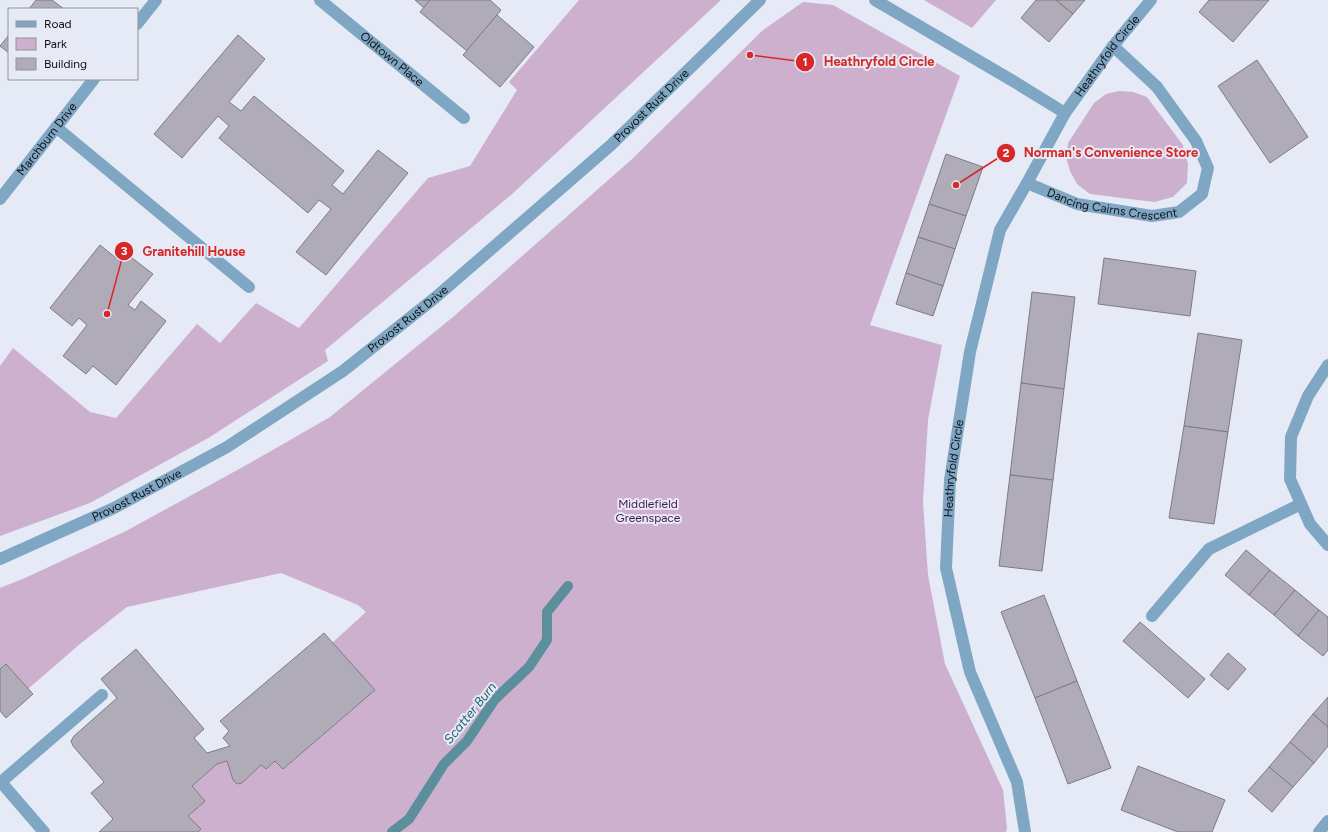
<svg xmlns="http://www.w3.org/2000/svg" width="1328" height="832" font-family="Figtree,sans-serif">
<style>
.green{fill:#cdb0ce}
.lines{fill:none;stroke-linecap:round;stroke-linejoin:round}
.stream{stroke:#5b8f9c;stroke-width:10}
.building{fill:#afacb7;stroke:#7e7b86}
.minor{stroke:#7fa7c4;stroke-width:12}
.labels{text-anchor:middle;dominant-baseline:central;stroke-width:4;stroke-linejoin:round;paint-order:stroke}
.street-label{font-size:12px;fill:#0e1013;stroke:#e6eaf6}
.park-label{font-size:12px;fill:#49164c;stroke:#e6eaf6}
.water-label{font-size:13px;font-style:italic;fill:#25616d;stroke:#e6eaf6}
.leader{fill:none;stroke:#d62828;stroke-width:1.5}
.callout-dot{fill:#d62828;stroke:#e6eaf6;stroke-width:1.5}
.mark-label{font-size:12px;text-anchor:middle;font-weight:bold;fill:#fff}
.callout-label{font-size:13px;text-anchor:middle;font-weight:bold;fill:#d62828;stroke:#e6eaf6;stroke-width:4;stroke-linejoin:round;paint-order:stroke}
</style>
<rect width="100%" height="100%" fill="#e6eaf6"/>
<g class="green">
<path d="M 579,0 L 721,0 L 511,195 L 325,350 L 328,361 L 210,437 L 90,503 L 0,536 L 0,366 L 13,348 L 90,412 L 116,418 L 197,324 L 220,343 L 256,303 L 299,328 L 428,178 L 470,166 L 517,90 L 509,82 Z"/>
<path d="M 924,0 L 996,0 L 972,28 Z"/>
<path d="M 803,2 L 833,5 L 960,76 L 870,325 L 942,345 L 928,420 L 923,502 L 928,575 L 945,664 L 1003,790 L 1007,828 L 1006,832 L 198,832 L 201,829 L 188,816 L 205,801 L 192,786 L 217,764 L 227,761 L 233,780 L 237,784 L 242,783 L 261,765 L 266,769 L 275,761 L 283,769 L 375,690 L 332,643 L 366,612 L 358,605 L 281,573 L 127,607 L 80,644 L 28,689 L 6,664 L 0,669 L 0,588 L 25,578 L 126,531 L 250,463 L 330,417 L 453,317 L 631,160 L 763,30 Z"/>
<path d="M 1119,91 L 1133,92 L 1147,97 L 1183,145 L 1188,164 L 1187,183 L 1173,197 L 1154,202 L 1090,194 L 1077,184 L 1070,171 L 1066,157 L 1068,143 L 1094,103 L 1106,94 Z"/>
</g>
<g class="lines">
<path class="stream" d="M 392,832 L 409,819 L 444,764 L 467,741 L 495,699 L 529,667 L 547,640 L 547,612 L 568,586"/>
</g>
<g class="building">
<path d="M 36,0 L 52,0 L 64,9 L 29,9 Z"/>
<path d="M 415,0 L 430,0 L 424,8 Z"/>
<path d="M 430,0 L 490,0 L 501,10 L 467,51 L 420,12 Z"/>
<path d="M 1036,0 L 1056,0 L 1073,14 L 1049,42 L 1021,18 Z"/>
<path d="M 1056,0 L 1085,0 L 1073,14 Z"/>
<path d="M 1209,0 L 1269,0 L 1233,42 L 1199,12 Z"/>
<path d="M 497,15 L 534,47 L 500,87 L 463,55 Z"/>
<path d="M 9,35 L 9,53 L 0,46 Z"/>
<path d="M 238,35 L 265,59 L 229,102 L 241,111 L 254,96 L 344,171 L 332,185 L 343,194 L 378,150 L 408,173 L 326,275 L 296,252 L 331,209 L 319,200 L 308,213 L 219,138 L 229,126 L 218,116 L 182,158 L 154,134 Z"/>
<path d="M 1257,60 L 1308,137 L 1270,163 L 1218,86 Z"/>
<path d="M 946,154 L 983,167 L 966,216 L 929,204 Z"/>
<path d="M 929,204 L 966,216 L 955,249 L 918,237 Z"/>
<path d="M 918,237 L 955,249 L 943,286 L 906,273 Z"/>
<path d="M 100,245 L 121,262 L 127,254 L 153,274 L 128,305 L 135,310 L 141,301 L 166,321 L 116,385 L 93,366 L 86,374 L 63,356 L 87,325 L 79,318 L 72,326 L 50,308 Z"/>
<path d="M 1104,258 L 1196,271 L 1190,316 L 1098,304 Z"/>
<path d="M 906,273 L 943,286 L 933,316 L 896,304 Z"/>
<path d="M 1032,292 L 1075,297 L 1064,389 L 1021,383 Z"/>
<path d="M 1198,333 L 1242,340 L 1228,432 L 1184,426 Z"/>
<path d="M 1021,383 L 1064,389 L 1053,480 L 1010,475 Z"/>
<path d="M 1184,426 L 1228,432 L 1214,524 L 1169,518 Z"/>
<path d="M 1010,475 L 1053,480 L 1042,571 L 999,566 Z"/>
<path d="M 1246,550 L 1270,570 L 1249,595 L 1225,575 Z"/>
<path d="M 1270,570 L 1295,590 L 1274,615 L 1249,595 Z"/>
<path d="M 1295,590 L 1319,610 L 1298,636 L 1274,615 Z"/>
<path d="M 1044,595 L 1077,681 L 1035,698 L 1001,612 Z"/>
<path d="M 1319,610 L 1328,617 L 1328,650 L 1323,656 L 1298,636 Z"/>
<path d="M 1140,622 L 1205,679 L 1188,698 L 1123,641 Z"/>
<path d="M 324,633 L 375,690 L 283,769 L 275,761 L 266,769 L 261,765 L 242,783 L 237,784 L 233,780 L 227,761 L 217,764 L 192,786 L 205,801 L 188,816 L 201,829 L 198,832 L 99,832 L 113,819 L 91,793 L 104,782 L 73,746 L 71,741 L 74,736 L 117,698 L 101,679 L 136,649 L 204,729 L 194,738 L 207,753 L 230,746 L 223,738 L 229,731 L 220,721 Z"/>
<path d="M 1228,653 L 1246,669 L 1228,690 L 1210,675 Z"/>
<path d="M 6,664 L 33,694 L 6,718 L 0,711 L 0,669 Z"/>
<path d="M 1077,681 L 1111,768 L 1068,784 L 1035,698 Z"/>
<path d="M 1328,697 L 1328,727 L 1313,714 Z"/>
<path d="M 1313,714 L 1328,727 L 1328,746 L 1314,763 L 1290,742 Z"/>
<path d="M 1290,742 L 1314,763 L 1293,787 L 1269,767 Z"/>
<path d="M 1138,766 L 1225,800 L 1212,832 L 1178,832 L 1121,810 Z"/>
<path d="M 1269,767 L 1293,787 L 1272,812 L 1248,791 Z"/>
</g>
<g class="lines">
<g class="minor">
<path id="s1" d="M 320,0 L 464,118"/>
<path d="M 875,0 L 1013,81 L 1065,113"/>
<path d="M 137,24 L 156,0"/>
<path d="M 56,127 L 249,287"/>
<path id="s2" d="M 1027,183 L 1077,204 L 1152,216 L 1179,212 L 1202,194 L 1208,168 L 1196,141 L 1157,87 L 1113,46"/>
<path id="s3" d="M 0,199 L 94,79"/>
<path d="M 1328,365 L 1308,396 L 1291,437 L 1290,479 L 1310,524 L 1328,545"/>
<path id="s4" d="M 0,559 L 114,508 L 227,447 L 343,371 L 436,297 L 611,145 L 760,0"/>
<path d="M 1152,616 L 1209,549 L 1301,504"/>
<path d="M 0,781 L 44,832"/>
<path d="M 1,782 L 102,695"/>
<path id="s5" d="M 1025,832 L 1017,782 L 970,672 L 946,568 L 950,480 L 970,352 L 1000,230 L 1027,183 L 1065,113 L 1113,46 L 1151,0"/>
<path d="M 1319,832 L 1328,821"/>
</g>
</g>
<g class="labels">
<g class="street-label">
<text stroke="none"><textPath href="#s5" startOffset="825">Heathryfold Circle</textPath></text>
<text stroke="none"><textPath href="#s1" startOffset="93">Oldtown Place</textPath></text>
<text stroke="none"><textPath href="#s4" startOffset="799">Provost Rust Drive</textPath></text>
<text stroke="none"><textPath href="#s3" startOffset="76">Marchburn Drive</textPath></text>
<text stroke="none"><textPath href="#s2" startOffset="89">Dancing Cairns Crescent</textPath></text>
<text stroke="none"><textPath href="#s4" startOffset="475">Provost Rust Drive</textPath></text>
<text stroke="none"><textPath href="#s5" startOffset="377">Heathryfold Circle</textPath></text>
<text stroke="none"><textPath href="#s4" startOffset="151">Provost Rust Drive</textPath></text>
</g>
<g class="park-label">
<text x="648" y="504">Middlefield<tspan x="648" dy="14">Greenspace</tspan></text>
</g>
<g class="water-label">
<text transform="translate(470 713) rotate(-51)">Scatter Burn</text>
</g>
</g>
<path class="leader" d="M750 55L805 62M956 185L1006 153M107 314L124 251"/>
<g class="callout-dot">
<circle cx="750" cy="55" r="4"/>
<circle cx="956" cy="185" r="4"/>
<circle cx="107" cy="314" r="4"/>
<circle cx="805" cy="62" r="10"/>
<circle cx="1006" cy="153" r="10"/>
<circle cx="124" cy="251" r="10"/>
</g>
<g class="mark-label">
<text x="805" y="66">1</text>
<text x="1006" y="157">2</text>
<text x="124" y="255">3</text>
</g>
<g class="callout-label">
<text x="879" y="66">Heathryfold Circle</text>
<text x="1111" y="157">Norman's Convenience Store</text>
<text x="194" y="256">Granitehill House</text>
</g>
<rect x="8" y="8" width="130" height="72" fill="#e6eaf6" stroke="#90939b"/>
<rect x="16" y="21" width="20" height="6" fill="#7fa7c4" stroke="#90939b"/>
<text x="44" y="28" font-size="12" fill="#0e1013">Road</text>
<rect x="16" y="38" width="20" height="12" fill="#cdb0ce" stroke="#90939b"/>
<text x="44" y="48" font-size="12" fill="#0e1013">Park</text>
<rect x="16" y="58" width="20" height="12" fill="#afacb7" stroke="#90939b"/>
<text x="44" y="68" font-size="12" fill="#0e1013">Building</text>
</svg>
